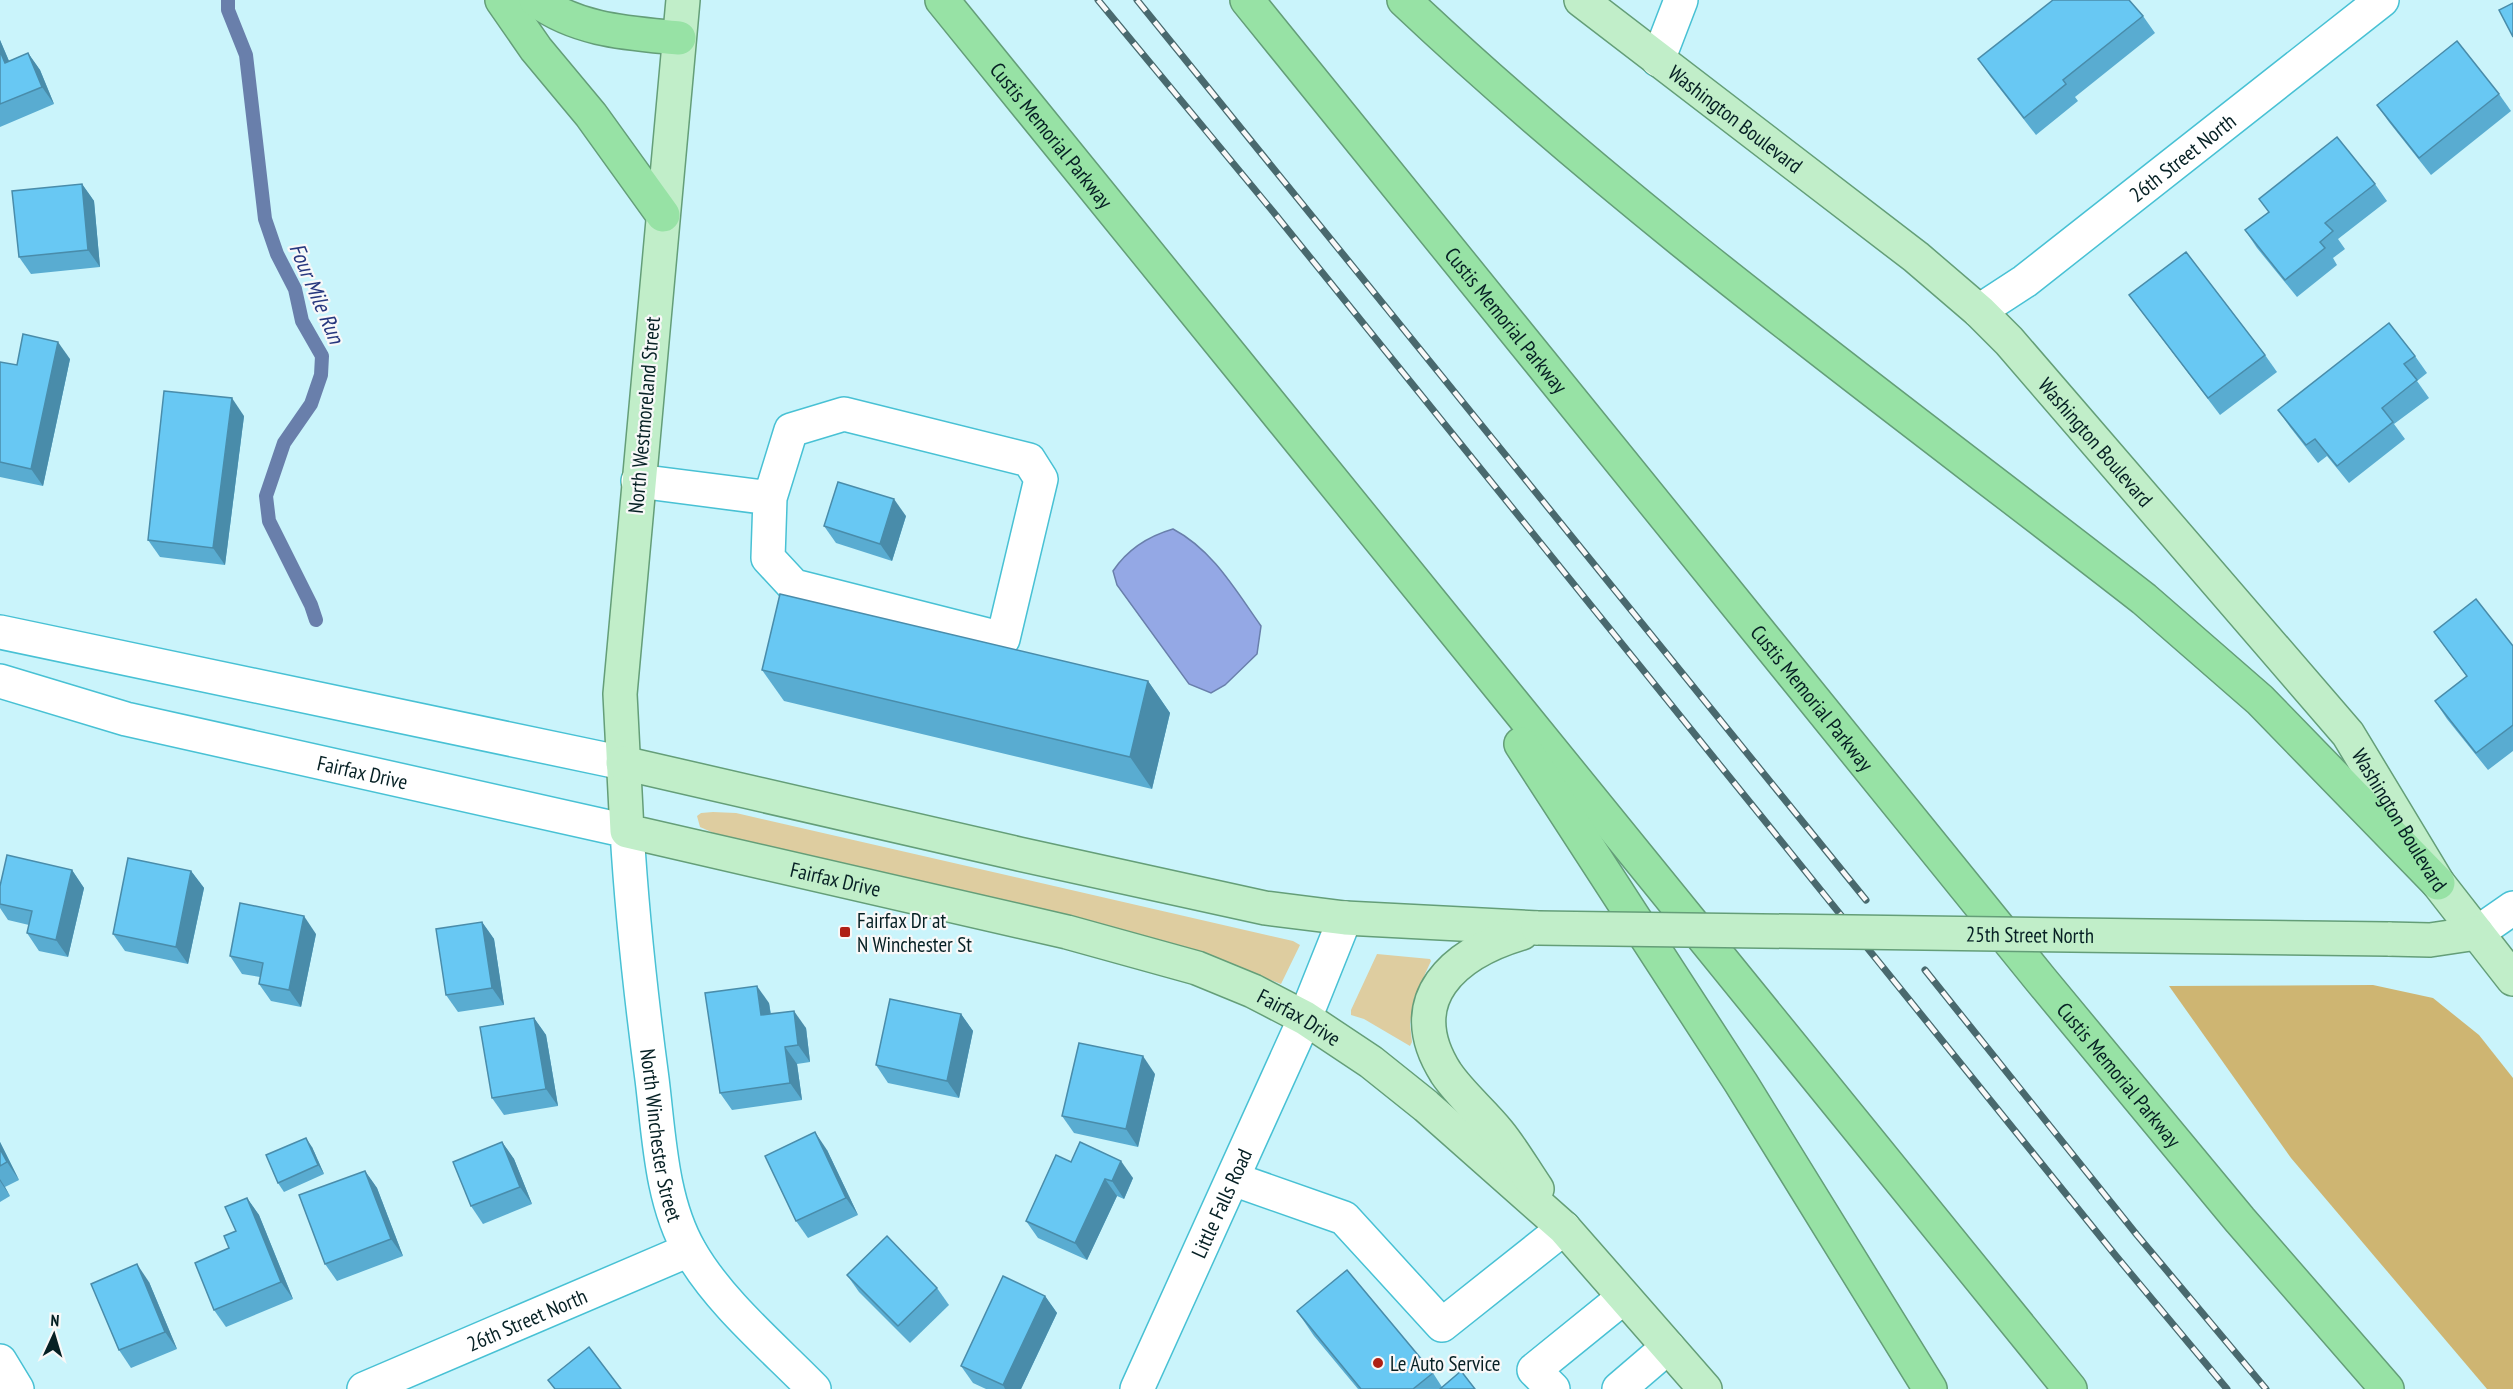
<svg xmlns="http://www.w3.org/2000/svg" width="2513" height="1389" font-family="'PT Sans Narrow',sans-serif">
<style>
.green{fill:#decda0}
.forest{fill:#ceb572}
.water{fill:#94a8e5;stroke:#697fab;stroke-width:1.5}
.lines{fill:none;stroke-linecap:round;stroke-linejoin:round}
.stream{stroke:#697fab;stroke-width:14}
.minor-casing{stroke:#48c1d4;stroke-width:36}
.major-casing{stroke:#649e78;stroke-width:36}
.highway-casing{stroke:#649e78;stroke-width:36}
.minor{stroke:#fff;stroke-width:33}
.major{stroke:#c1eec9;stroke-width:33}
.highway{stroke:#97e2a5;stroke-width:33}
.rail-casing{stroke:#49696e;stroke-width:7}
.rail{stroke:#f8f8f8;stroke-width:4.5;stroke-dasharray:14;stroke-linecap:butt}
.major-bridge-casing{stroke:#649e78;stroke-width:36;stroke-linecap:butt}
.major-bridge{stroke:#c1eec9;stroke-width:33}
.wall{fill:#59acd1}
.shaded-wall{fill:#498caa}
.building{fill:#68c8f3;stroke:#498caa;stroke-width:1.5}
.poi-dot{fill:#af2015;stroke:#f8f8f8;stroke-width:2}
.labels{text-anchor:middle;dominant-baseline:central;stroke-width:4.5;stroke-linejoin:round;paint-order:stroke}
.street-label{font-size:21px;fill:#062024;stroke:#f8f8f8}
.poi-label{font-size:21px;fill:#062024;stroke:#f8f8f8;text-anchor:start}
.water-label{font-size:22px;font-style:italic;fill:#27377e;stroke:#f8f8f8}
</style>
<rect width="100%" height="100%" fill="#caf4fb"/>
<g class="green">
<path d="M 713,812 L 736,813 L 1293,941 L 1300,945 L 1281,984 L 1214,958 L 734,842 L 700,827 L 697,816 L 701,813 Z"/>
<path d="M 1377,954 L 1430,959 L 1431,961 L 1414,998 L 1410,1024 L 1412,1042 L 1410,1046 L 1364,1019 L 1351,1015 L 1351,1010 Z"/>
</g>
<path class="forest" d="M 2373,985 L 2433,998 L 2479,1035 L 2513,1078 L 2513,1389 L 2487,1389 L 2291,1158 L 2169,986 Z"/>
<path class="water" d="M 1173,529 C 1213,550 1236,591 1261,626 L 1257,654 L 1225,685 L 1211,693 L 1189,684 L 1117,585 L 1113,571 C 1127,550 1149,536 1173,529 Z"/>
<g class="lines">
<path class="stream" d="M 228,0 L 228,10 L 246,55 L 265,219 L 277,254 L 295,289 L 302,321 L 322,356 L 321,375 L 311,404 L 284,443 L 266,496 L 269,521 L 311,605 L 316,620"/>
<g class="minor-casing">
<g id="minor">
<path d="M 1658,60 L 1681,0"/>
<path id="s1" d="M 1979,311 L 2025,281 L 2382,0"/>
<path d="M 638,481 L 770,498 L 768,558 L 794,586 L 1003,639 L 1041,479 L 1029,460 L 844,414 L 791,430 L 770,498"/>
<path d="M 0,632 L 623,763"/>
<path id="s2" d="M 0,681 L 126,719 L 627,831 C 632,914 641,997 652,1079 C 659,1135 661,1201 690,1251 C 719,1302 773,1347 814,1389"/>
<path d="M 2477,933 L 2513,908"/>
<path d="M 1233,1179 L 1344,1218 L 1442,1325 L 1564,1228"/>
<path d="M 0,1361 L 17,1389"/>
<path id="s3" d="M 364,1389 L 689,1250"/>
<path id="s4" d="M 1137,1389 L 1305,1018 L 1345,918"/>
<path d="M 1553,1389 L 1534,1370 L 1624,1297"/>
<path d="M 1619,1389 L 1668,1347"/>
</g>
</g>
<g class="major-casing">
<g id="major">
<path id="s5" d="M 683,0 L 620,694 L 627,831 L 1067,932 L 1197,968 L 1253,991 L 1305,1018 L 1371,1062 L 1426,1106 L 1564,1228 L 1705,1389"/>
<path id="s6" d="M 1581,0 L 1916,257 L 1979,311 L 2009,341 L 2348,734 L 2438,883 L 2513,979"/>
<path d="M 623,763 L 1019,854 L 1265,908 L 1345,918 L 1538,928"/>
<path d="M 1522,933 C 1455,953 1399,999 1446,1073 C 1460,1094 1482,1112 1498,1132 C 1512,1149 1524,1170 1537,1189"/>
<path d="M 2388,939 L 2430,940 L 2477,933"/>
</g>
</g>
<g class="highway-casing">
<g id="highway">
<path d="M 502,0 L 536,49 L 591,115 L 663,215"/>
<path d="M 536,0 C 579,31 628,33 679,38"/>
<path id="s7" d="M 942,0 L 2070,1389"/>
<path id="s8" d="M 1247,0 L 2041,980 L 2240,1220 L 2387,1389"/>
<path d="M 1404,0 C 1635,218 1894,404 2144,599 L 2260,700 L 2438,883"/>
<path d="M 1521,744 L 1741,1083 L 1930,1389"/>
</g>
</g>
<use href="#minor" class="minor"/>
<use href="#major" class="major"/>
<use href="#highway" class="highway"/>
<g class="rail-casing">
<g id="rail">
<path d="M 1098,0 L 1275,214 L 2116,1256 L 2227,1389"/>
<path d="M 1137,0 L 1866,900"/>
<path d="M 1925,970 L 2137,1235 L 2266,1389"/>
</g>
</g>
<use href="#rail" class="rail"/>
<g class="major-bridge-casing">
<g id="major-bridge">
<path id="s9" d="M 1538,928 L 2388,939"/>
</g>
</g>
<use href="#major-bridge" class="major-bridge"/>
</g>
<g class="wall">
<path d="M 2143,16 L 2155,33 L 2075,97 L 2078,101 L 2036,135 L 1990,76 L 1978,59 Z"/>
<path d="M 0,40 L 9,61 L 28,53 L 40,70 L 54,104 L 0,127 Z"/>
<path d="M 2499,94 L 2511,111 L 2431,175 L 2389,122 L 2377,105 Z"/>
<path d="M 82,184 L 94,201 L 100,267 L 31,274 L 19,257 Z"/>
<path d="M 2375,184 L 2387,201 L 2338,239 L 2345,249 L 2333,258 L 2337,265 L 2297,297 L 2257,248 L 2245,230 L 2269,212 L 2259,199 Z"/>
<path d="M 2129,295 L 2265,355 L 2277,372 L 2220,415 Z"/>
<path d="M 2415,356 L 2427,373 L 2417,381 L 2429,398 L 2394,424 L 2405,439 L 2349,483 L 2327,456 L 2318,463 L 2290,427 L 2278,410 Z"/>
<path d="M 70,359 L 43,486 L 0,477 L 0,362 L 17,365 Z"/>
<path d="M 244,416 L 225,565 L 160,557 L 148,540 Z"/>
<path d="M 906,516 L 892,561 L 836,543 L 824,526 Z"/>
<path d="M 2434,632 L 2513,646 L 2513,751 L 2488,770 L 2447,719 L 2435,701 L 2467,677 Z"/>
<path d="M 762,670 L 1148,681 L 1170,713 L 1152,789 L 784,701 Z"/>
<path d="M 72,870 L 84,888 L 68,957 L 39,951 L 27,933 L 29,925 L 8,920 L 0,908 L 0,886 Z"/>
<path d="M 191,871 L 204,888 L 188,964 L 125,951 L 113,934 Z"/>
<path d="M 482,922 L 494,939 L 504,1005 L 458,1012 L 446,995 Z"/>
<path d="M 316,934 L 301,1007 L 271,1001 L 259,984 L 260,977 L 242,974 L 230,956 Z"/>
<path d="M 769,1003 L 771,1014 L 806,1028 L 810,1062 L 797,1064 L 802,1100 L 732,1110 L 720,1093 Z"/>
<path d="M 961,1014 L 973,1031 L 959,1098 L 888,1083 L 876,1065 Z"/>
<path d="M 534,1018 L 546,1035 L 558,1106 L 504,1115 L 492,1098 Z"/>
<path d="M 1155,1074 L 1138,1147 L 1074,1133 L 1062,1116 Z"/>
<path d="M 0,1142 L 19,1180 L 5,1187 L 10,1196 L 0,1202 Z"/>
<path d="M 502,1142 L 514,1159 L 532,1204 L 483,1224 L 471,1206 Z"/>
<path d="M 312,1147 L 324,1174 L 284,1192 L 278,1183 Z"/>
<path d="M 827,1150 L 858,1215 L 808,1238 L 796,1221 Z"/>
<path d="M 1071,1162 L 1133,1178 L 1124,1199 L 1117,1196 L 1087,1260 L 1038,1238 L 1026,1221 Z"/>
<path d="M 365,1171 L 377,1188 L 403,1256 L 337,1281 L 325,1264 Z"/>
<path d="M 247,1198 L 259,1215 L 293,1299 L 226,1327 L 214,1310 L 236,1231 Z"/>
<path d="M 847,1275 L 937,1288 L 949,1305 L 910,1343 L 859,1292 Z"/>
<path d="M 149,1282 L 177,1349 L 131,1368 L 119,1350 Z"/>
<path d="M 1045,1296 L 1057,1313 L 1021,1389 L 986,1389 L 973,1383 L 961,1366 Z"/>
<path d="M 1297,1311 L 1433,1373 L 1442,1387 L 1475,1389 L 1358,1389 L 1314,1336 Z"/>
</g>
<g class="shaded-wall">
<path d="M 0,40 L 17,80 L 5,63 L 0,51 Z"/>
<path d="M 28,53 L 40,70 L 54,104 L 42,87 Z"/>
<path d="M 82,184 L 94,201 L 100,267 L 88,250 Z"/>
<path d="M 58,342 L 70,359 L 43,486 L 31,469 Z"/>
<path d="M 232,398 L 244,416 L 225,565 L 213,548 Z"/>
<path d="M 894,499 L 906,516 L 892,561 L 880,544 Z"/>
<path d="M 1148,681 L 1170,713 L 1152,789 L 1130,757 Z"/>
<path d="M 72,870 L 84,888 L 68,957 L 56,940 Z"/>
<path d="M 191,871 L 204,888 L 188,964 L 176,947 Z"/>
<path d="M 304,916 L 316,934 L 301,1007 L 289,990 Z"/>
<path d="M 482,922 L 494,939 L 504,1005 L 492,988 Z"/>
<path d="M 757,986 L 769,1003 L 773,1032 L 761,1015 Z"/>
<path d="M 794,1011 L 806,1028 L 810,1062 L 798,1045 Z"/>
<path d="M 961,1014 L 973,1031 L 959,1098 L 947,1081 Z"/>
<path d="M 534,1018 L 546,1035 L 558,1106 L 546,1089 Z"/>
<path d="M 785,1047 L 797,1064 L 802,1100 L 790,1083 Z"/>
<path d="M 1143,1056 L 1155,1074 L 1138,1147 L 1126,1129 Z"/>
<path d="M 815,1132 L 827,1150 L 858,1215 L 846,1198 Z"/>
<path d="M 306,1138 L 312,1147 L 324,1174 L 318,1165 Z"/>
<path d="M 0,1142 L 19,1180 L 7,1162 L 0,1149 Z"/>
<path d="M 502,1142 L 514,1159 L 532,1204 L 520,1187 Z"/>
<path d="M 1121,1161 L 1133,1178 L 1124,1199 L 1112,1181 Z"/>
<path d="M 365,1171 L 377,1188 L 403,1256 L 391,1239 Z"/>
<path d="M 0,1179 L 5,1187 L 10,1196 L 0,1181 Z"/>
<path d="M 1105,1179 L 1117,1196 L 1087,1260 L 1075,1243 Z"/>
<path d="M 247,1198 L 259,1215 L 293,1299 L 281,1282 Z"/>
<path d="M 137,1264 L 149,1282 L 177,1349 L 165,1332 Z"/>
<path d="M 1045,1296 L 1057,1313 L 1021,1389 L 1005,1389 L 1003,1385 Z"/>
</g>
<g class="building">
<path d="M 2053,0 L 2129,0 L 2143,16 L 2063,80 L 2066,84 L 2024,118 L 1978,59 Z"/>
<path d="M 2513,3 L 2513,37 L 2499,10 Z"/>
<path d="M 2457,41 L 2499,94 L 2419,158 L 2377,105 Z"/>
<path d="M 0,51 L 5,63 L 28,53 L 42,87 L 0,104 Z"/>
<path d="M 2337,137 L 2375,184 L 2325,223 L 2333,231 L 2320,242 L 2325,248 L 2285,280 L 2245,230 L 2269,212 L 2259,199 Z"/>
<path d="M 82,184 L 88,250 L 19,257 L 12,191 Z"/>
<path d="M 2186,252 L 2265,355 L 2208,398 L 2129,295 Z"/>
<path d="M 2389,323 L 2415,356 L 2404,364 L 2417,380 L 2382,408 L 2393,422 L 2337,466 L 2315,439 L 2306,445 L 2278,410 Z"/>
<path d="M 23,334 L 58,342 L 31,469 L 0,462 L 0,362 L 17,365 Z"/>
<path d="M 164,391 L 232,398 L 213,548 L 148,540 Z"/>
<path d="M 838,482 L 894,499 L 880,544 L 824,526 Z"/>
<path d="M 780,594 L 1148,681 L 1130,757 L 762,670 Z"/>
<path d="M 2476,599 L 2513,646 L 2513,725 L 2476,753 L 2435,701 L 2467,676 L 2434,632 Z"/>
<path d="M 7,855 L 72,870 L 56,940 L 27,933 L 32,911 L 0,904 L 0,886 Z"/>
<path d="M 128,858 L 191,871 L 176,947 L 113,934 Z"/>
<path d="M 240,903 L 304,916 L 289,990 L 259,984 L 263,963 L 230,956 Z"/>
<path d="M 482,922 L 492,988 L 446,995 L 436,929 Z"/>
<path d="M 757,986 L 761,1015 L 794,1011 L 798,1045 L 785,1047 L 790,1083 L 720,1093 L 705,993 Z"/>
<path d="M 890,999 L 961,1014 L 947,1081 L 876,1065 Z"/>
<path d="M 534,1018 L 546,1089 L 492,1098 L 480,1027 Z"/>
<path d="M 1079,1043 L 1143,1056 L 1126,1129 L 1062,1116 Z"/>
<path d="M 815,1132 L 846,1198 L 796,1221 L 765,1156 Z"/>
<path d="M 306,1138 L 318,1165 L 278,1183 L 266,1155 Z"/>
<path d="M 502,1142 L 520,1187 L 471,1206 L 453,1162 Z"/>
<path d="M 1080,1142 L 1121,1161 L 1112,1181 L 1105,1179 L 1075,1243 L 1026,1221 L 1056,1155 L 1071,1162 Z"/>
<path d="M 0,1149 L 7,1162 L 0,1166 Z"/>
<path d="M 365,1171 L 391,1239 L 325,1264 L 299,1195 Z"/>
<path d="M 247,1198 L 281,1282 L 214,1310 L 195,1263 L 229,1248 L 224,1236 L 236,1231 L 225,1207 Z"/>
<path d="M 887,1236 L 937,1288 L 898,1326 L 847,1275 Z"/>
<path d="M 137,1264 L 165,1332 L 119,1350 L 91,1284 Z"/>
<path d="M 1347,1270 L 1433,1373 L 1413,1389 L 1361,1389 L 1297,1311 Z"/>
<path d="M 1003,1276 L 1045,1296 L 1003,1385 L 961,1366 Z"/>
<path d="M 589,1347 L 621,1389 L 555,1389 L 548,1380 Z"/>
<path d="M 1461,1371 L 1475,1389 L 1440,1389 Z"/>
</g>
<g class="poi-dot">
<rect x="839" y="926" width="12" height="12" rx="3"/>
<circle cx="1378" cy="1363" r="6"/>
</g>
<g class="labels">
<g class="street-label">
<text stroke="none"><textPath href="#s6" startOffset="195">Washington Boulevard</textPath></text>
<text stroke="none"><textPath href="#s7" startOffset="174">Custis Memorial Parkway</textPath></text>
<text stroke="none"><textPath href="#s1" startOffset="255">26th Street North</textPath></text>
<text stroke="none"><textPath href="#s8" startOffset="412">Custis Memorial Parkway</textPath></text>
<text transform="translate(644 415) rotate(-85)">North Westmoreland Street</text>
<text stroke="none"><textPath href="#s6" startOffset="681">Washington Boulevard</textPath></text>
<text stroke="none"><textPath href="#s8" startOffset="898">Custis Memorial Parkway</textPath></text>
<text stroke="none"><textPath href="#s2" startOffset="374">Fairfax Drive</textPath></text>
<text stroke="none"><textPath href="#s6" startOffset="1167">Washington Boulevard</textPath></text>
<text stroke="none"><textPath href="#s5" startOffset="1048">Fairfax Drive</textPath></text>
<text stroke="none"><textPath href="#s9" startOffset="492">25th Street North</textPath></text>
<text stroke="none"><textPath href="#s5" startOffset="1534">Fairfax Drive</textPath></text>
<text stroke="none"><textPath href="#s8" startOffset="1384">Custis Memorial Parkway</textPath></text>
<text stroke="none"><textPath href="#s2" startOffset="951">North Winchester Street</textPath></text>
<text stroke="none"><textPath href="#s4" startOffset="204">Little Falls Road</textPath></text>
<text stroke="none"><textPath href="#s3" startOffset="177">26th Street North</textPath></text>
</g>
<g class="poi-label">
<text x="857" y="920">Fairfax Dr at<tspan x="857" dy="24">N Winchester St</tspan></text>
<text x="1390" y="1363">Le Auto Service</text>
</g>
<g class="water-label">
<text transform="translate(317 293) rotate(67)">Four Mile Run</text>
</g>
</g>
<g transform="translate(54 1335) rotate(4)" stroke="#f8f8f8" stroke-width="4.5" paint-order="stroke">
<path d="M0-4.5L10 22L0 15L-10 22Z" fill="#062024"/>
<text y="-9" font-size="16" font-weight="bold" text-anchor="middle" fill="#062024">N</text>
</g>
</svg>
